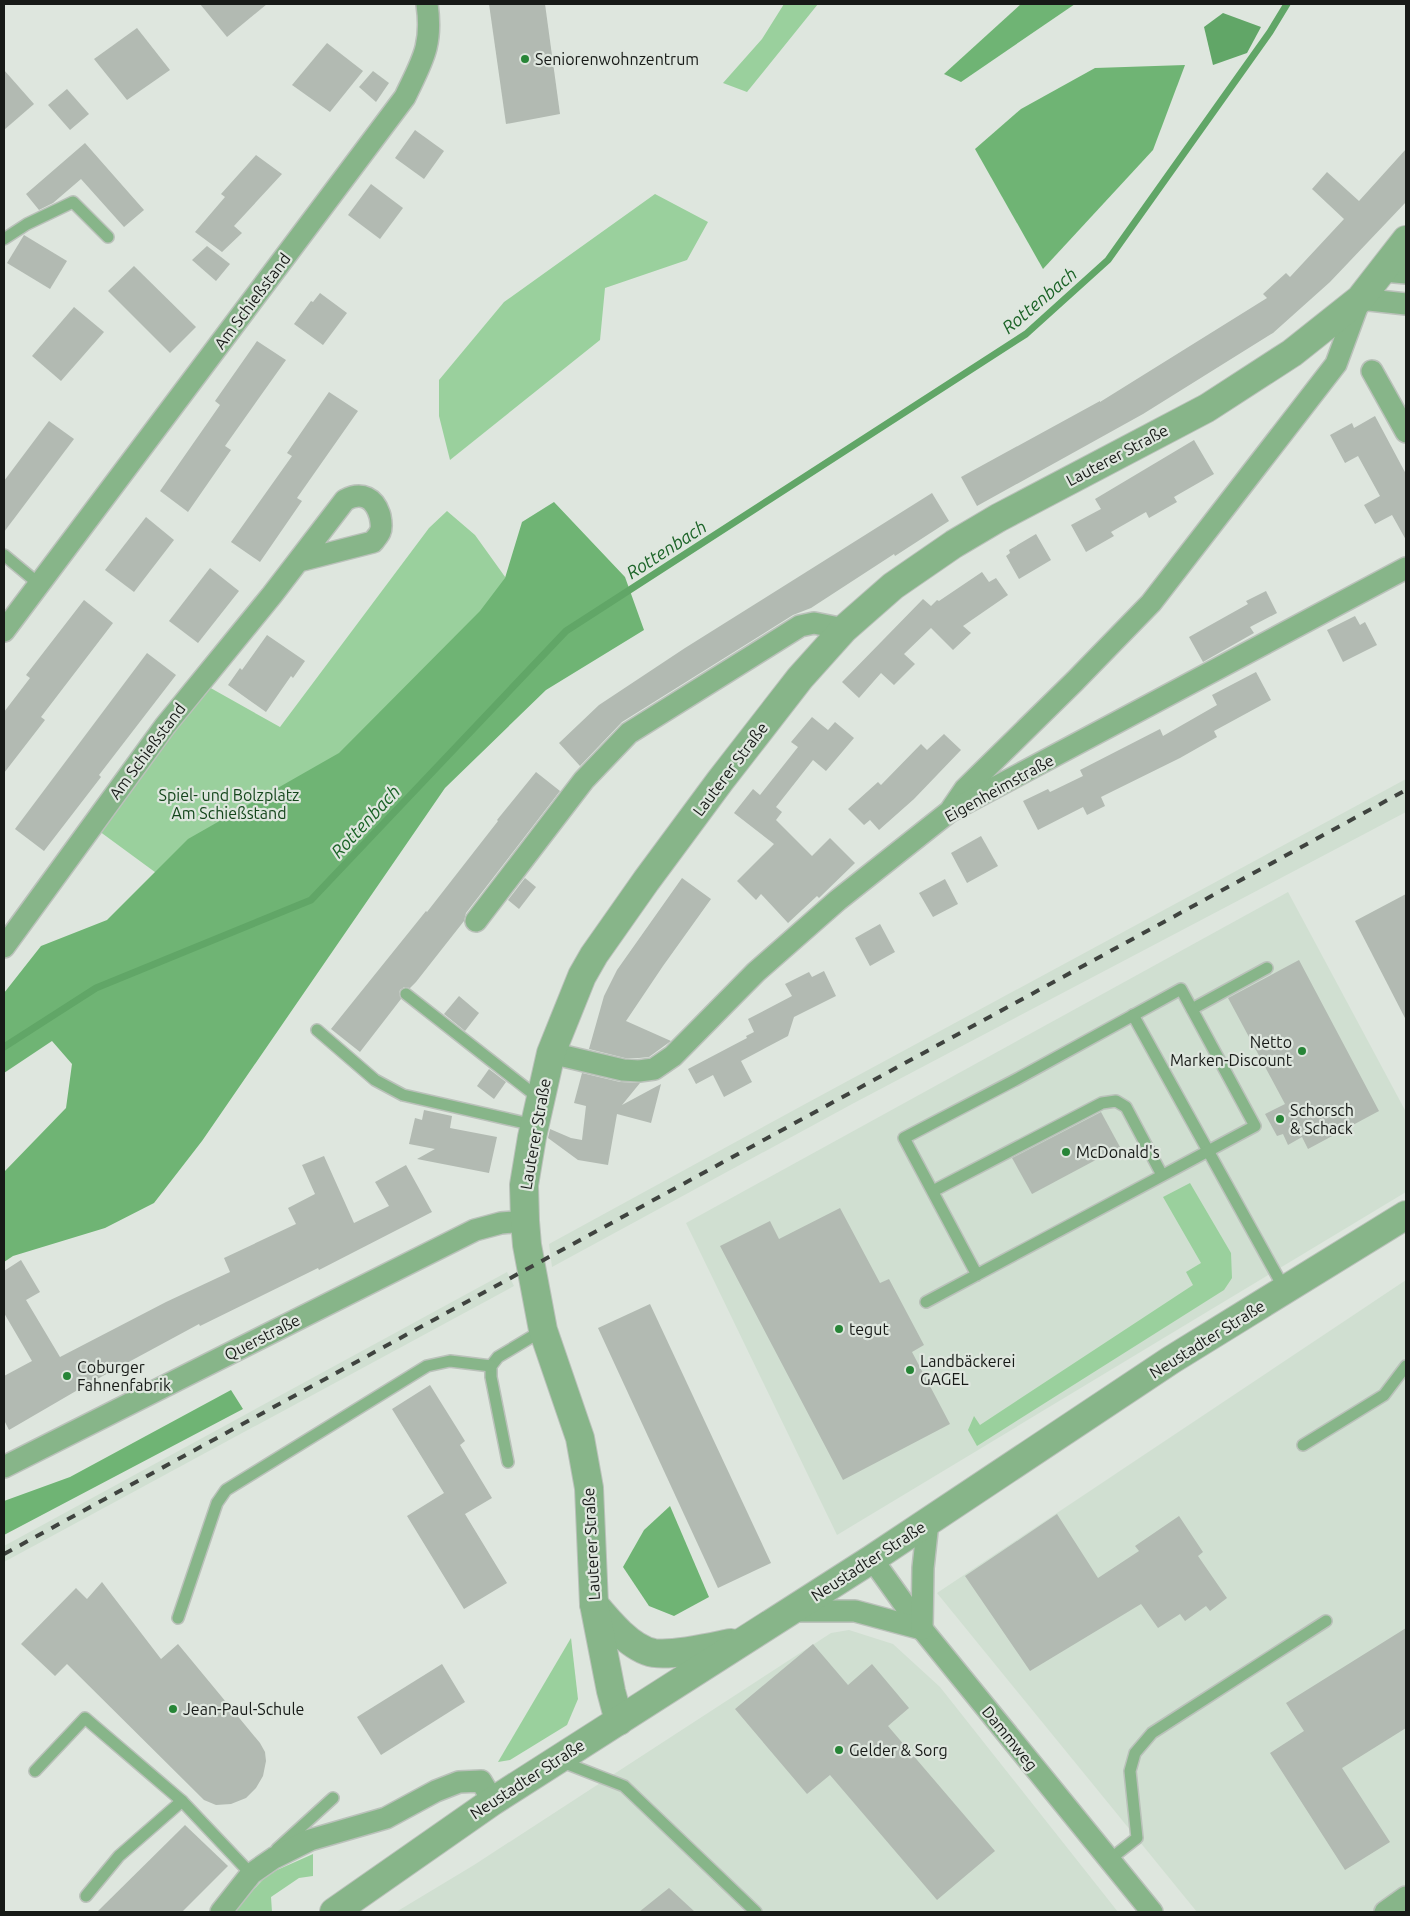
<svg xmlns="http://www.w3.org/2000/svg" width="1410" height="1916" font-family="Ubuntu,sans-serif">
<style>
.built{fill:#d0dfd1}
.green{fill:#9ad09d}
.forest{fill:#6fb474}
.water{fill:#61a667}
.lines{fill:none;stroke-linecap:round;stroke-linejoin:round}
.stream{stroke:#61a667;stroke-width:7}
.building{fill:#b2bab2}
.service-casing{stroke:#bac1ba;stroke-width:14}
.minor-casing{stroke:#bac1ba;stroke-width:24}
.tertiary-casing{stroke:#bac1ba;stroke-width:30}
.service{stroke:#87b589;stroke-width:11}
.minor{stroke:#87b589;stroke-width:21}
.tertiary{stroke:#87b589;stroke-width:28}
.rail{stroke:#3f433f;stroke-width:4;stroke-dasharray:9 9;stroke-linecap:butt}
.poi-dot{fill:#278537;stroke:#dee6de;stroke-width:2}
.labels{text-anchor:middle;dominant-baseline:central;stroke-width:4.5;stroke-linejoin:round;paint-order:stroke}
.poi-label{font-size:16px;fill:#171a17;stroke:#dee6de;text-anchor:start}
.street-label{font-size:16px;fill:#171a17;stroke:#dee6de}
.park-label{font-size:16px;fill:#15461c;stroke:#dee6de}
.water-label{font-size:18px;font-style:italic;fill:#1b6327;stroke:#dee6de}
</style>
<rect width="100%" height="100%" fill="#dee6de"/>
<g class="built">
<path d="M 1406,779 L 1406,812 L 854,1103 L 552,1267 L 549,1244 L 807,1103 Z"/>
<path d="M 1288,892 L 1406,1112 L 1406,1192 L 837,1535 L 686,1223 Z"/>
<path d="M 507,1272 L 514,1286 L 4,1562 L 4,1546 Z"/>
<path d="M 1406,1280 L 1406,1912 L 1197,1912 L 937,1593 Z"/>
<path d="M 849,1630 L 893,1644 L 940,1687 L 1118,1912 L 396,1912 L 474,1865 L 831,1633 Z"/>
</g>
<g class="green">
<path d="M 784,4 L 818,4 L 747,92 L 723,83 L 762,39 Z"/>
<path d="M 655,194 L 708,222 L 687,260 L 605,288 L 600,340 L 450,460 L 439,416 L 439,380 L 504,302 Z"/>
<path d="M 447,511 L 475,535 L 531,613 L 208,911 L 99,831 L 207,686 L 280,727 L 429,528 Z"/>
<path d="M 1190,1183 L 1231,1253 L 1232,1278 L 1224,1290 L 977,1446 L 968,1430 L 974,1416 L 980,1425 L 1193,1285 L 1186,1272 L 1201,1263 L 1163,1197 Z"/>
<path d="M 571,1638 L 578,1699 L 567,1725 L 510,1760 L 498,1762 Z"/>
<path d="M 313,1854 L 313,1876 L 299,1878 L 271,1897 L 272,1912 L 233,1912 L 268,1874 Z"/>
</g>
<g class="forest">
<path d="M 1021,4 L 1075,4 L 961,82 L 944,74 Z"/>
<path d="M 1185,65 L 1153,150 L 1043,269 L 975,149 L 1021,109 L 1095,68 Z"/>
<path d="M 554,502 L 625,577 L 644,630 L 546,690 L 445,788 L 202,1141 L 154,1203 L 105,1228 L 13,1256 L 4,1262 L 4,1172 L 66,1108 L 72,1064 L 52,1041 L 4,1073 L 4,993 L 41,946 L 107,920 L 188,839 L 339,753 L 480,611 L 505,578 L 522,522 Z"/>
<path d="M 231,1390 L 243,1409 L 4,1535 L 4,1501 L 70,1477 Z"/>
<path d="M 670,1506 L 709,1597 L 674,1616 L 649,1606 L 623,1567 L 644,1530 Z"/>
</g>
<path class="water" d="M 1223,13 L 1261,27 L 1247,53 L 1213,65 L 1204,27 Z"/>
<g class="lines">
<path class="stream" d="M 4,1047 L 96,988 L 311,900 L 566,631 L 1026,334 L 1108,260 L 1270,32 L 1287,4"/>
</g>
<g class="building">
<path d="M 200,4 L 267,4 L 227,37 Z"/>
<path d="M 489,4 L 545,4 L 560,114 L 506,124 Z"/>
<path d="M 137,28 L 170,70 L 127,100 L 94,59 Z"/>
<path d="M 327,43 L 363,71 L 330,112 L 292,85 Z"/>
<path d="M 4,70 L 34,104 L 4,130 Z"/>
<path d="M 373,71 L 389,83 L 376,102 L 359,87 Z"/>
<path d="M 67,89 L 89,114 L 70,130 L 48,105 Z"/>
<path d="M 415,130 L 444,151 L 424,179 L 395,158 Z"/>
<path d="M 85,143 L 144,210 L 124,227 L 81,179 L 53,203 L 39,210 L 26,194 Z"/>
<path d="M 1406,149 L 1406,202 L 1330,282 L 1273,333 L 1143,414 L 977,506 L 961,477 L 1100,401 L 1100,402 L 1267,298 L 1263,294 L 1286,273 L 1290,277 L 1344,219 L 1312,189 L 1327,172 L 1359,201 Z"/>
<path d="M 256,155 L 282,174 L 234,226 L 242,233 L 222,252 L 195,232 L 225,197 L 221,194 Z"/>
<path d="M 371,184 L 403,208 L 380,239 L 348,215 Z"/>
<path d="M 24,235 L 67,261 L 50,289 L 7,263 Z"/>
<path d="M 207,246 L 230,264 L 216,281 L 192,260 Z"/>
<path d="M 134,266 L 196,327 L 170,353 L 108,291 Z"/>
<path d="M 320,293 L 347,313 L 323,345 L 294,324 L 311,301 L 313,302 Z"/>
<path d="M 74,307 L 104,332 L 61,381 L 32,356 Z"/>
<path d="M 257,341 L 286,360 L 225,446 L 231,450 L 188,512 L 160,491 L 220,405 L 215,401 Z"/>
<path d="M 329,392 L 358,411 L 297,498 L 302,501 L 260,562 L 231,542 L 292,456 L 287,453 Z"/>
<path d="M 1375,416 L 1406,474 L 1406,540 L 1392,515 L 1375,524 L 1364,505 L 1380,496 L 1358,456 L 1345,463 L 1330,435 L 1352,423 L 1354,428 Z"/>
<path d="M 49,421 L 74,439 L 4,532 L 4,481 Z"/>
<path d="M 1194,440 L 1214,474 L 1174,497 L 1177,502 L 1149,518 L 1146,512 L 1111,532 L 1114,536 L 1086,552 L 1071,525 L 1101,509 L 1095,499 Z"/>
<path d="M 932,493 L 949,521 L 895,556 L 894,554 L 811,608 L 793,615 L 622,722 L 580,766 L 559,743 L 599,705 L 685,648 Z"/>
<path d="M 146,517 L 174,540 L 134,592 L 105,570 Z"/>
<path d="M 1036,534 L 1051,560 L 1019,579 L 1006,556 L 1010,553 L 1009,550 Z"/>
<path d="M 210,568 L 239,591 L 198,643 L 169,621 Z"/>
<path d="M 982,572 L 989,582 L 996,578 L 1008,595 L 963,626 L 971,633 L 953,650 L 931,628 L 904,654 L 915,664 L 894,685 L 881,673 L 859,698 L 842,682 L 923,599 L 931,606 L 937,600 L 939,601 Z"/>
<path d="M 1266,591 L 1277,613 L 1250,627 L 1254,633 L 1203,662 L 1189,637 L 1248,604 L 1246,601 Z"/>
<path d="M 84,600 L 113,623 L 41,717 L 45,720 L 4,773 L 4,712 L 30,678 L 26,675 Z"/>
<path d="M 1355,616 L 1360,625 L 1365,622 L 1377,645 L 1343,662 L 1327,630 Z"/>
<path d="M 267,635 L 305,661 L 293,678 L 291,676 L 266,712 L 228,685 L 240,668 L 242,670 Z"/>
<path d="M 147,653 L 176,675 L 99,775 L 101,777 L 44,851 L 15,829 Z"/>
<path d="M 1256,672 L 1271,700 L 1214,731 L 1217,737 L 1180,758 L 1101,797 L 1105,806 L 1087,815 L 1083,807 L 1038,830 L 1023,801 L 1048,789 L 1050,792 L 1083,776 L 1080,770 L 1160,729 L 1163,736 L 1217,705 L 1212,695 Z"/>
<path d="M 812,717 L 828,730 L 835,722 L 854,738 L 826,771 L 813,760 L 776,807 L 782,812 L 776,820 L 812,856 L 830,838 L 855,863 L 819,898 L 817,896 L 788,923 L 761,894 L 756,900 L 737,881 L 774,844 L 734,813 L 753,789 L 760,795 L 798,747 L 791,742 Z"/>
<path d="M 944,734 L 961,750 L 914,799 L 879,830 L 870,820 L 864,825 L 848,809 L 878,782 L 881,785 L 921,744 L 927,750 Z"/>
<path d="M 536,772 L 560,791 L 466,913 L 464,921 L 416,982 L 410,988 L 404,987 L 400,990 L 399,993 L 401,999 L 360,1052 L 331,1029 L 426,911 L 427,912 L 498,821 L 497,820 Z"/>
<path d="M 981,836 L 998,866 L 967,883 L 951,853 Z"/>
<path d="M 525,878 L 536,887 L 519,909 L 508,900 Z"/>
<path d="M 682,878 L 711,899 L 663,966 L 626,1021 L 671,1041 L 649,1057 L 639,1058 L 625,1058 L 589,1049 L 604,996 L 617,970 Z"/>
<path d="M 945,879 L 958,904 L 933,917 L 919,893 Z"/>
<path d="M 1406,894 L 1406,1020 L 1355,921 Z"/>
<path d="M 880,924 L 895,952 L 870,966 L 855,938 Z"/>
<path d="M 1299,960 L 1379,1111 L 1308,1149 L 1302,1137 L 1288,1145 L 1283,1134 L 1277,1136 L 1265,1114 L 1285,1104 L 1228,998 Z"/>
<path d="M 824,971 L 836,996 L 794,1017 L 788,1036 L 741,1061 L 752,1082 L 724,1097 L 713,1075 L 696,1084 L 688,1069 L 747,1038 L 746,1036 L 754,1032 L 748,1019 L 792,996 L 785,984 L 809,972 L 812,977 Z"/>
<path d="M 459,996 L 479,1013 L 465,1031 L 444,1014 Z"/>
<path d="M 489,1069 L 506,1082 L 494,1099 L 477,1086 Z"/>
<path d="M 582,1073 L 620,1082 L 640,1083 L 622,1105 L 661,1084 L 651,1123 L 617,1114 L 608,1165 L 578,1160 L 548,1138 L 550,1129 L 571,1138 L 582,1140 L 586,1106 L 574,1103 Z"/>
<path d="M 424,1110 L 452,1116 L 450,1128 L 497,1137 L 489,1173 L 417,1159 L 435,1149 L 409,1144 L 415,1118 L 422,1120 Z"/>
<path d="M 1101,1112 L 1120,1147 L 1032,1194 L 1012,1158 Z"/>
<path d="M 324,1156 L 354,1223 L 389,1206 L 375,1182 L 406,1165 L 432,1212 L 319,1270 L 318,1268 L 200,1326 L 199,1324 L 88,1384 L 9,1430 L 4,1420 L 4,1376 L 32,1361 L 4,1313 L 4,1271 L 21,1260 L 40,1292 L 26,1300 L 60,1357 L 166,1302 L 230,1272 L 224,1258 L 296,1224 L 288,1208 L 315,1194 L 302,1165 Z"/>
<path d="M 840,1208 L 880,1283 L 889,1279 L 924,1345 L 912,1352 L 950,1424 L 843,1480 L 720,1246 L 770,1221 L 779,1239 Z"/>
<path d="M 650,1304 L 771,1563 L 718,1588 L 598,1328 Z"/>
<path d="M 430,1385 L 465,1441 L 460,1445 L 492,1498 L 465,1514 L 507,1583 L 464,1609 L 407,1516 L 444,1493 L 392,1409 Z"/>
<path d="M 1057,1514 L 1098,1578 L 1139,1551 L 1135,1546 L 1179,1516 L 1203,1552 L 1198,1556 L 1227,1598 L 1210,1611 L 1206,1606 L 1185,1621 L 1180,1614 L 1158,1628 L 1141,1604 L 1030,1671 L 965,1576 Z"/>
<path d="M 102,1582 L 161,1659 L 178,1644 L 260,1743 L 265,1752 L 266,1761 L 263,1776 L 256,1788 L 246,1798 L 231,1804 L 216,1805 L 204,1800 L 67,1664 L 55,1676 L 21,1644 L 76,1588 L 87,1599 Z"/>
<path d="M 1406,1628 L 1406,1728 L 1342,1768 L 1390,1842 L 1345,1870 L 1270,1753 L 1304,1731 L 1286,1703 Z"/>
<path d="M 813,1644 L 848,1685 L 872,1664 L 909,1708 L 888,1726 L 995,1851 L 937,1900 L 830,1775 L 807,1794 L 735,1709 Z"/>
<path d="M 442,1664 L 465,1702 L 381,1755 L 357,1717 Z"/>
<path d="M 185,1825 L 228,1866 L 182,1912 L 97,1912 Z"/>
<path d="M 669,1888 L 695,1912 L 639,1912 Z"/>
</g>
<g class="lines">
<g class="service-casing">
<g id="service">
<path d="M 4,239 L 27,224 L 73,202 L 108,237"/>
<path d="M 4,555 L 39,584"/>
<path d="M 406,994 L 540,1099"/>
<path d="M 1192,1009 L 1267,968"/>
<path d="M 1133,1015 L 1285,1290"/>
<path d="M 317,1030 L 375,1080 L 403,1095 L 534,1125"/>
<path d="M 933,1191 L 1102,1103 L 1116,1101 L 1126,1107 L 1162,1175"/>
<path d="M 926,1302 L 1255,1126 L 1181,989 L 1017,1079 L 904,1138 L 977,1275"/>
<path d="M 1303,1445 L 1384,1395 L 1406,1366"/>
<path d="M 508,1462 L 491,1377 L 491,1366 L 498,1357 L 543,1330"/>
<path d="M 178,1618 L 217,1503 L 226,1490 L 427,1366 L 450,1361 L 491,1366"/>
<path d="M 560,1761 L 624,1786 L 756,1912"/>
<path d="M 35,1771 L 85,1718 L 182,1801 L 251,1874 L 254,1870"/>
<path d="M 277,1849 L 333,1798"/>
<path d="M 1109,1860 L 1137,1838 L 1130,1771 L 1135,1753 L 1152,1733 L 1326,1621"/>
<path d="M 86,1896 L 119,1856 L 182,1801"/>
</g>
</g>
<g class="minor-casing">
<g id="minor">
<path d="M 1384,271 L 1406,273"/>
<path d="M 1372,371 L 1406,432"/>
<path d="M 4,631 L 405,97 C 422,61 433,46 427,4"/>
<path d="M 952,808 L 965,789 L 1075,681 L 1151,603 L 1336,364 L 1360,299 L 1406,304"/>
<path d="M 476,921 L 584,780 L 629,733 L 800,626 L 814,623 L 844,629"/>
<path d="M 4,947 L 165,726 L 272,595 L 345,500 C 362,491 375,498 380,516 C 381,521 382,528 380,532 C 379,535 375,539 373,542 L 299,561"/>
<path d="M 551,1053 L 623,1070 L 639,1071 L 654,1069 L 673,1056 L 756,972 L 838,900 L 949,812 L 1406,568"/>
<path d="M 4,1467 L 475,1230 L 501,1223 L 525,1221"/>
<path d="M 872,1559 L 922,1629 L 1152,1912"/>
<path d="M 790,1611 L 855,1611 L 922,1629"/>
<path d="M 922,1629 L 923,1568 L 928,1522"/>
<path d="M 221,1912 L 251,1874 L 274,1858 L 310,1840 L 386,1818 L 436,1791 L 459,1782 L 481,1781 L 493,1801"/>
<path d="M 1385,1912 L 1406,1897"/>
</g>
</g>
<g class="tertiary-casing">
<g id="tertiary">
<path d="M 594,1604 C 608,1621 631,1649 654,1653 C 674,1656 711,1647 731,1643"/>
<path d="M 619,1721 L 611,1691 L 594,1604 L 589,1488 L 580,1438 L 543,1330 L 527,1245 L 525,1221 L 524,1185 L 532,1137 L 551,1053 L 582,976 L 594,955 L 646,881 L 720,781 L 800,678 L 844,629 L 893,586 L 954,544 L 998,518 L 1207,408 L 1292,353 L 1360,299 L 1406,240"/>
<path d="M 334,1912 L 493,1801 L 872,1559 L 1171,1360 L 1406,1215"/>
</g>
</g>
<use href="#service" class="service"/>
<use href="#minor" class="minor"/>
<use href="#tertiary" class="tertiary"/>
<path class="rail" d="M 4,1554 L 1406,790"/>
</g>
<g class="poi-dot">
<circle cx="525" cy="59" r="5"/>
<circle cx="1302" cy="1051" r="5"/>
<circle cx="1280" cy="1119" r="5"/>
<circle cx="1066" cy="1152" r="5"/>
<circle cx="839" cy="1329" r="5"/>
<circle cx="910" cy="1370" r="5"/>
<circle cx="67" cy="1376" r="5"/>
<circle cx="173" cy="1709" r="5"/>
<circle cx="839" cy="1750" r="5"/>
</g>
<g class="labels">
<g class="poi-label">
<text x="535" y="59">Seniorenwohnzentrum</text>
<text x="1292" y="1042" text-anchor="end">Netto<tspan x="1292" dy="18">Marken-Discount</tspan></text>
<text x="1290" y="1110">Schorsch<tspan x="1290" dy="18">&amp; Schack</tspan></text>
<text x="1076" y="1152">McDonald's</text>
<text x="849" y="1329">tegut</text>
<text x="920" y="1361">Landbäckerei<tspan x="920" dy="18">GAGEL</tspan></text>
<text x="77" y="1367">Coburger<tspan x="77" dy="18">Fahnenfabrik</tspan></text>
<text x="183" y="1709">Jean-Paul-Schule</text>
<text x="849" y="1750">Gelder &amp; Sorg</text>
</g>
<g class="street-label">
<text transform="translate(252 301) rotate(-53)">Am Schießstand</text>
<text transform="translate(1117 455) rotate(-28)">Lauterer Straße</text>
<text transform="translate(147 751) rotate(-53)">Am Schießstand</text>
<text transform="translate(730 769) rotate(-53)">Lauterer Straße</text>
<text transform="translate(999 788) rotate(-29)">Eigenheimstraße</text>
<text transform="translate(535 1134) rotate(-80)">Lauterer Straße</text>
<text transform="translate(262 1337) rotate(-27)">Querstraße</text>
<text transform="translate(1207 1339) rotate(-32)">Neustadter Straße</text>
<text transform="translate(591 1544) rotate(-93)">Lauterer Straße</text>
<text transform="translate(868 1561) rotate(-33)">Neustadter Straße</text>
<text transform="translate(1010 1738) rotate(51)">Dammweg</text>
<text transform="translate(527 1779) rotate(-33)">Neustadter Straße</text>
</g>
<g class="park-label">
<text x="229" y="795">Spiel- und Bolzplatz<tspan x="229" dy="18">Am Schießstand</tspan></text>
</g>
<g class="water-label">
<text transform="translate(1039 300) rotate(-40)">Rottenbach</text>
<text transform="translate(666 549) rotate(-33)">Rottenbach</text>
<text transform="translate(365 821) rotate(-47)">Rottenbach</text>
</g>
</g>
<rect width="1410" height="1916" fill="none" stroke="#171a17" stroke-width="10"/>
</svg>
